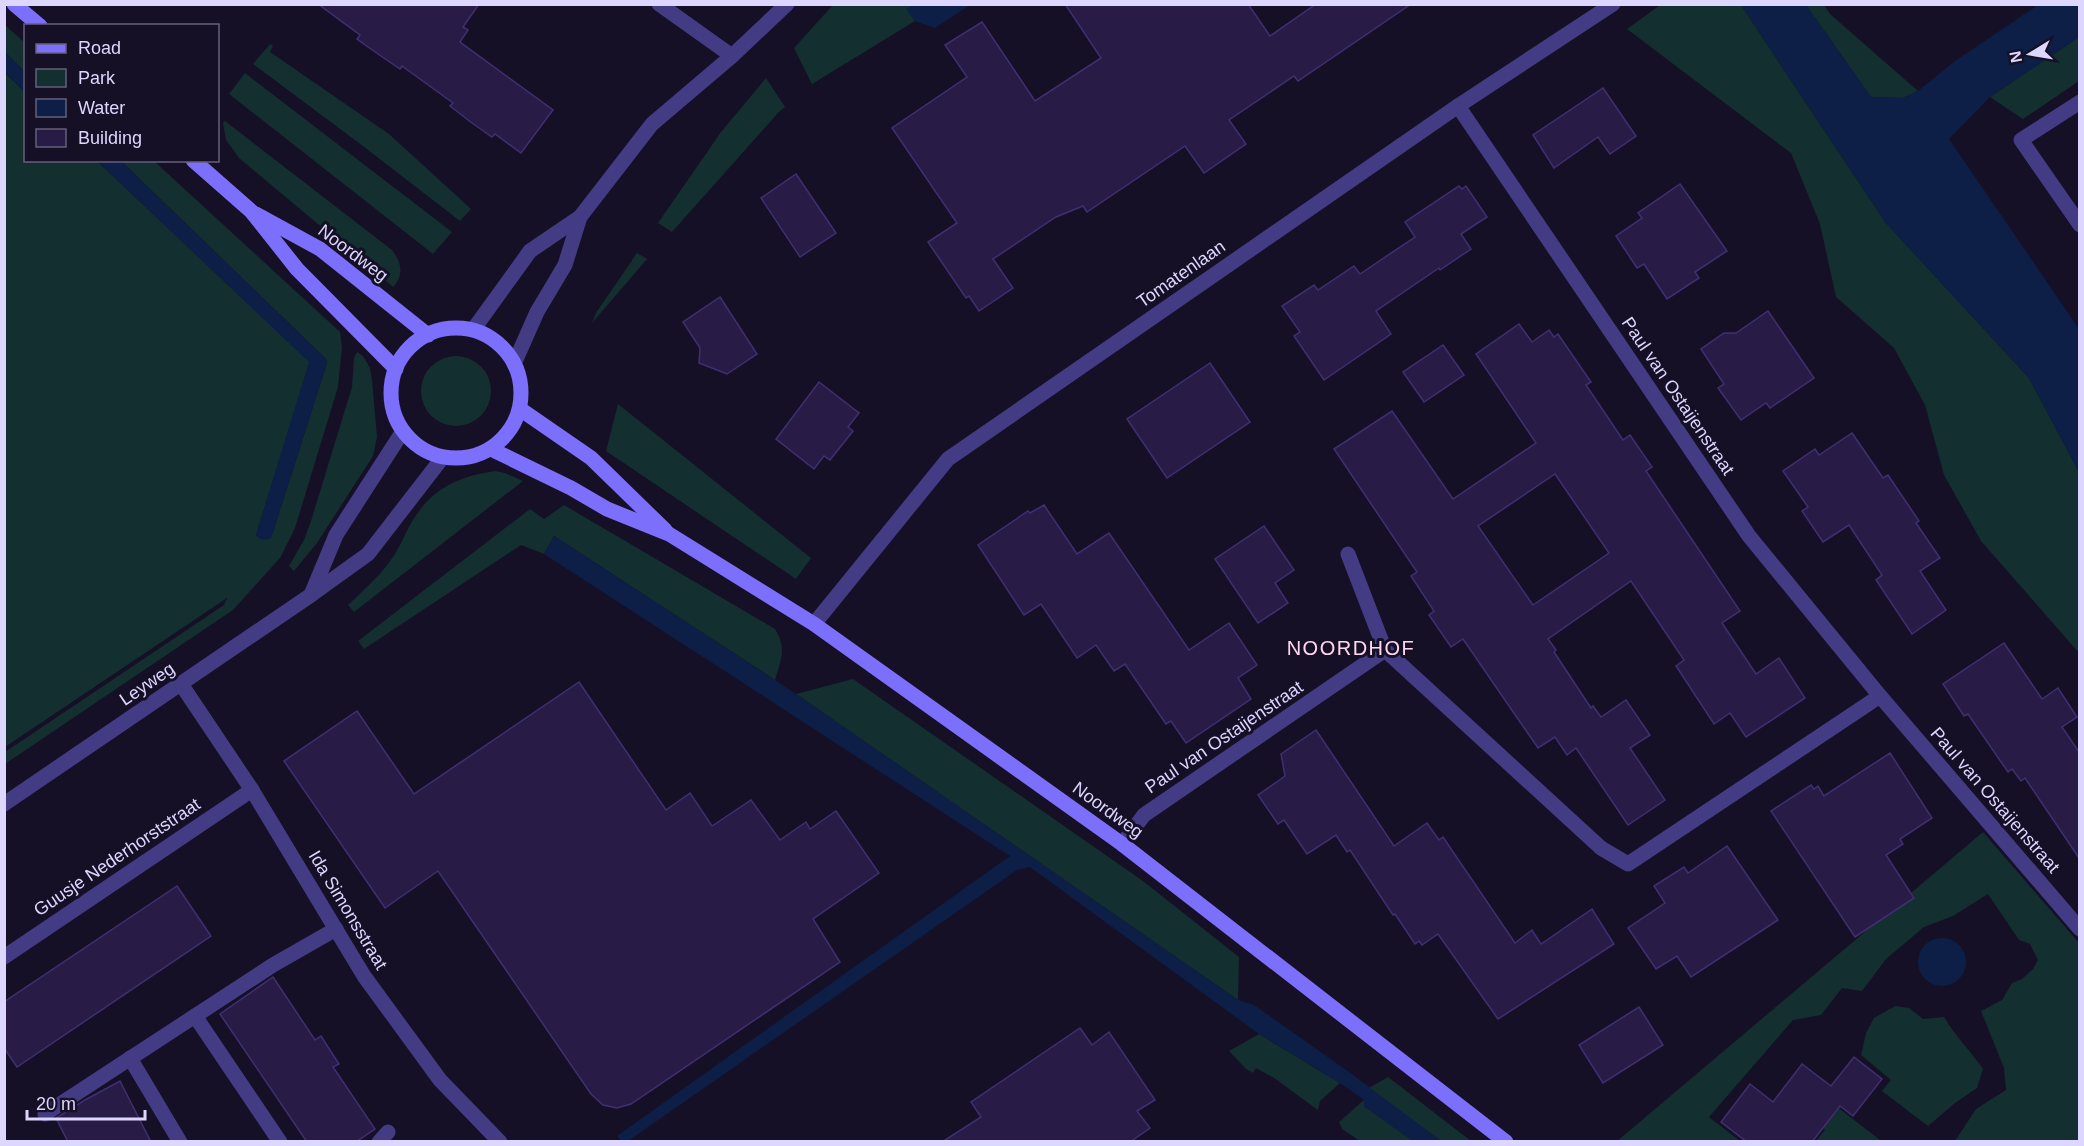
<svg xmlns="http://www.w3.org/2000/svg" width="2084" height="1146" font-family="Helvetica,sans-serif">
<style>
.green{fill:#132f30}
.water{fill:#0d1f47}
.building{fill:#281c47;stroke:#402f72;stroke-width:1.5;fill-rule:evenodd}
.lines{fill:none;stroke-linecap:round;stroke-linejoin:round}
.lane{stroke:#433c84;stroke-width:15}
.street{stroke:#433c84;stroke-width:15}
.secondary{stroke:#7c6ffc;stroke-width:15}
.labels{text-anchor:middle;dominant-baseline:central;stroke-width:6;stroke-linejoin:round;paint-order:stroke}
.street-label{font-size:18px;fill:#ddd6fe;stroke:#151026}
.neighbourhood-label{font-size:20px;letter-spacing:1.5px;fill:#fed8ee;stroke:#151026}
</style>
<rect width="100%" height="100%" fill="#151026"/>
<g class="green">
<path d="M 833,5 L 913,5 L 907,9 L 915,21 L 812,84 L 794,48 Z"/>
<path d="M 1660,5 L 1741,5 L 1886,223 L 2029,378 L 2079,472 L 2079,653 L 1981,541 L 1944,475 L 1925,405 L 1894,348 L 1836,297 L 1820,224 L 1791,153 L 1627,29 Z"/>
<path d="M 1806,5 L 1824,5 L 1830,14 L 1918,91 L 1903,98 L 1871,97 Z"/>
<path d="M 5,25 L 25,43 L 25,72 L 5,52 Z"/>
<path d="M 2079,37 L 2079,81 L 2023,119 L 1990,97 Z"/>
<path d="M 270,44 L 273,46 L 270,52 L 389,134 L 471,209 L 460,221 L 359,143 L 253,64 Z"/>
<path d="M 4,72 L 25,92 L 26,160 L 97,161 L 310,362 L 256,535 L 261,539 L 271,538 L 327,363 L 326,359 L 121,161 L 154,161 L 340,332 L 342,347 L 338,387 L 295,528 L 280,558 L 233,610 L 5,764 L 5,752 L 224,605 L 227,598 L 5,747 Z"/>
<path d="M 245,73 L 452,232 L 433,254 L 229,94 Z"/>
<path d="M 766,78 L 785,107 L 778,113 L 672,232 L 658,223 L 721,132 Z"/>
<path d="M 225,121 L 392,250 C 402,263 404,275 393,287 L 239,158 L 226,140 L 223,123 Z"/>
<path d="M 637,253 L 647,259 L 592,323 L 596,313 Z"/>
<path d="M 357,352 L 363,356 L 370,368 L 372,380 L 377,437 L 373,456 L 317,543 L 294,571 L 289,566 L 304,540 L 311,521 L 352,387 L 354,358 Z"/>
<circle cx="456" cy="391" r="35"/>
<path d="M 618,404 L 811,558 L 796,579 L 606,451 Z"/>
<path d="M 495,471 L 505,473 L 523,481 L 354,612 L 348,605 C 365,589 382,574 395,554 C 403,541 408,526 417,514 C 436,486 462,476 495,471 Z"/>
<path d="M 564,505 L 775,629 C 787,648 781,660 775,680 L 554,536 L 544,554 L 521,545 L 364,649 L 358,641 L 530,509 L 544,519 Z"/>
<path d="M 853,679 L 1143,881 L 1239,957 L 1238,1000 L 796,694 Z"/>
<path d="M 1983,832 L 2079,943 L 2079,1141 L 1955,1141 L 1976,1109 L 2006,1090 L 2004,1068 L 1981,1011 L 2002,1000 L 2012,983 L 2022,979 L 2033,969 L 2038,960 L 2030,944 L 2019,940 L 1988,894 L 1953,916 L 1924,927 L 1886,959 L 1862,991 L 1842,988 L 1821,1015 L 1793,1020 L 1709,1117 L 1740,1141 L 1616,1142 Z"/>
<path d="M 1895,1006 L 1909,1008 L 1923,1019 L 1944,1017 C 1956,1037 1970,1050 1983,1069 L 1977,1088 L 1955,1103 L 1928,1126 L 1882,1091 L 1891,1080 L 1861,1055 L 1866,1033 L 1874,1018 Z"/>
<path d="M 1259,1034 L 1340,1083 L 1320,1101 L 1318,1110 L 1274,1078 L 1256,1068 L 1253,1073 L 1246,1069 L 1229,1051 Z"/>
<path d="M 1388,1077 L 1471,1141 L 1441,1141 L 1369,1088 Z"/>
<path d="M 1364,1100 L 1364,1106 L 1413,1141 L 1360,1141 L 1342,1129 L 1339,1122 Z"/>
<path d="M 1836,1106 L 1880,1140 L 1881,1141 L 1815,1142 L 1825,1130 L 1821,1126 Z"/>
</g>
<g class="water">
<path d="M 913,5 L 913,4 L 970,5 L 935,28 L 915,21 L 906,9 Z"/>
<path d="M 1741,5 L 1806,5 L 1871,97 L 1903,98 L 1918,91 L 1955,61 L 2038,5 L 2079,5 L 2079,37 L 1990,97 L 1949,139 L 2079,329 L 2079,472 L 2029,378 L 1886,223 Z"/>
<path d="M 5,52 L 25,72 L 25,92 L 5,72 Z"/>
<path d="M 97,161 L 121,161 L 326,359 L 327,363 L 271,538 L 266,540 L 261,539 L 256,535 L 309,362 Z"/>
<path d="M 554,536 L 796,694 L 1238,1000 L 1254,1005 L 1349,1072 L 1441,1141 L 1413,1141 L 1364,1106 L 1364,1100 L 1340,1083 L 1259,1034 L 1030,867 L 1017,870 L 628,1141 L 621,1141 L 617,1136 L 1010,856 L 544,554 Z"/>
<circle cx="1942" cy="962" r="24"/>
</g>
<g class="building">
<path d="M 318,4 L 479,4 L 463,27 L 468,30 L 460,42 L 553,110 L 521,153 L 495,134 L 492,137 L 472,123 L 450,106 L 453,103 L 402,66 L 400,69 L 378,54 L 357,39 L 360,35 Z"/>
<path d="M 1065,4 L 1248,4 L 1270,36 L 1316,4 L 1411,4 L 1298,81 L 1294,76 L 1229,120 L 1246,144 L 1204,173 L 1185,146 L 1087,212 L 1083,206 L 1056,217 L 993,259 L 1013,288 L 979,311 L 969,296 L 966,298 L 928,242 L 957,223 L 892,128 L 967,77 L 945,45 L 982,22 L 1035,101 L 1101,58 Z"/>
<path d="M 1603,88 L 1636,136 L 1610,154 L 1598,137 L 1554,168 L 1533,135 Z"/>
<path d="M 796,174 L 836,233 L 800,257 L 761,198 Z"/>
<path d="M 1680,184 L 1727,251 L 1695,272 L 1699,278 L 1667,299 L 1644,264 L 1637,268 L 1616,236 L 1642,218 L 1638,213 Z"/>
<path d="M 1459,186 L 1462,189 L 1466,186 L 1487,217 L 1461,234 L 1471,249 L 1440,270 L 1439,268 L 1376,311 L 1391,334 L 1324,380 L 1294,336 L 1300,332 L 1282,306 L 1314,285 L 1318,290 L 1354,266 L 1360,274 L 1415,237 L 1405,222 Z"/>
<path d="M 720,297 L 757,354 L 727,374 L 699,363 L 700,348 L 683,322 Z"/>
<path d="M 1768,311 L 1814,378 L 1770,408 L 1766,403 L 1741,420 L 1718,388 L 1724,384 L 1701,349 L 1724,333 L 1736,333 Z"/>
<path d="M 1519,324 L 1532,342 L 1549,330 L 1554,337 L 1558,334 L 1591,382 L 1586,385 L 1623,440 L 1630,435 L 1652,467 L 1646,471 L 1740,611 L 1722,623 L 1756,674 L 1779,658 L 1805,698 L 1746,737 L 1730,713 L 1714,724 L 1676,666 L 1684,660 L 1631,581 L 1548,639 L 1556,650 L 1554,652 L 1591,708 L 1593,706 L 1601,717 L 1626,700 L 1650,735 L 1630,748 L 1665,800 L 1628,825 L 1576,748 L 1567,755 L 1555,737 L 1538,748 L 1463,639 L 1451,647 L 1429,615 L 1434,611 L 1411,576 L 1417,572 L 1334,449 L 1392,411 L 1453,499 L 1536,443 L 1476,354 ZM 1555,474 L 1609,553 L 1533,605 L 1478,526 Z"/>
<path d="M 1443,345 L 1464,375 L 1424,402 L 1403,372 Z"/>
<path d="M 1210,363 L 1250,422 L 1167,478 L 1127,419 Z"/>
<path d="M 819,382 L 859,413 L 848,427 L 853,431 L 830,460 L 824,456 L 814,469 L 776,439 Z"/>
<path d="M 1852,433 L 1883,478 L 1888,475 L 1919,521 L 1916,523 L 1940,558 L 1920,571 L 1946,610 L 1912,634 L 1876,580 L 1882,575 L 1849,525 L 1823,542 L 1802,511 L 1808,507 L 1783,471 L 1815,449 L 1819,455 Z"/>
<path d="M 1044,505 L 1077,554 L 1109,533 L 1189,650 L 1229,623 L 1257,665 L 1238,678 L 1251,699 L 1186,743 L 1171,721 L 1166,724 L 1125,664 L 1114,671 L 1096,645 L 1077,658 L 1041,604 L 1024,615 L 978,545 L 1028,511 L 1030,513 Z"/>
<path d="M 1264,526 L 1294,570 L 1275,583 L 1288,603 L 1258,623 L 1215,559 Z"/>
<path d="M 2004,643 L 2042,699 L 2058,688 L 2077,717 L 2062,727 L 2079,752 L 2079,858 L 2025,778 L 2021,781 L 2012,769 L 2008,772 L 1968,714 L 1964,716 L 1943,684 Z"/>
<path d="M 579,682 L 666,810 L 690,793 L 712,826 L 751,800 L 780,840 L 806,822 L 810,829 L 836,811 L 879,873 L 813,919 L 840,962 L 631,1104 L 617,1108 L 603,1105 L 591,1094 L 438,871 L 385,908 L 284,761 L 357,711 L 414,794 Z"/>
<path d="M 1316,730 L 1394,846 L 1427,823 L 1439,840 L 1443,837 L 1515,943 L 1532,930 L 1541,944 L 1592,909 L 1614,944 L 1498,1019 L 1438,934 L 1422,945 L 1419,941 L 1415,944 L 1395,914 L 1393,915 L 1350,850 L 1347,852 L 1336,835 L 1307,854 L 1284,820 L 1278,824 L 1258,795 L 1285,776 L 1281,754 Z"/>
<path d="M 1890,753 L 1932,818 L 1900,839 L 1903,844 L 1886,855 L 1914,898 L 1855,937 L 1771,811 L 1811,785 L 1814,789 L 1818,786 L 1824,796 Z"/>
<path d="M 1727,846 L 1778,920 L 1691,977 L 1677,956 L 1656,969 L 1628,928 L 1665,903 L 1654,886 L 1684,867 L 1688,873 Z"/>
<path d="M 177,886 L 211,936 L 17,1067 L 4,1048 L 4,1002 Z"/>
<path d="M 273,977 L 315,1040 L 321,1036 L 339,1064 L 333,1067 L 375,1129 L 356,1142 L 307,1142 L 220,1014 Z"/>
<path d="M 1639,1007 L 1663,1045 L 1603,1083 L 1579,1045 Z"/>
<path d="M 1080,1028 L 1092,1045 L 1109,1032 L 1155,1100 L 1137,1111 L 1150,1128 L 1130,1142 L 942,1142 L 981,1117 L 971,1102 Z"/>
<path d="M 1854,1057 L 1882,1079 L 1853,1116 L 1840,1106 L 1812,1142 L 1747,1142 L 1721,1122 L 1750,1084 L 1773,1102 L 1802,1064 L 1831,1086 Z"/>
<path d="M 120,1081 L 151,1142 L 68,1142 L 56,1118 L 85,1100 Z"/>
</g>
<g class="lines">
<path class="lane" d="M 659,4 L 732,56"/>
<g class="street">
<path d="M 2080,102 L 2021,140 L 2080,225"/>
<path d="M 1458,106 L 1749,536 L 1880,696 L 2080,929"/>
<path d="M 473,330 L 530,251 L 580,217 L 652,124 L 732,56 L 787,4"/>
<path d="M 514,364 L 537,312 L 565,265 L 580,217"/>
<path d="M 1348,554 L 1385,650 L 1601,848 L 1628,864 L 1880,696"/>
<path d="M 311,595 L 336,535 L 403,431"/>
<path d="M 814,624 L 948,459 L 1458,106 L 1613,4"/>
<path d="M 181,684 L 252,790 L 364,976 L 440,1080 L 500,1142"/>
<path d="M 4,804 L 311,595 L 368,554 L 443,457"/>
<path d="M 1122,844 L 1144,815 L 1385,650"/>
<path d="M 4,957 L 252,790"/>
<path d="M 195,1016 L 280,1142"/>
<path d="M 130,1058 L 180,1142"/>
<path d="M 45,1114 L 273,965 L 336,929"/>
<path d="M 379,1142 L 388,1132"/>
</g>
<g class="secondary">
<path d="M 14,4 L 40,26"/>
<path d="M 193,160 L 251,211 L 297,269 L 396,369"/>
<path d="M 256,214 L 320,249 L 428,335"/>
<circle cx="456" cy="393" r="65"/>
<path d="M 520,409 L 591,458 L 665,530"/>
<path d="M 491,449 L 571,488 L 607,509 L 669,534 L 814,624 L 1122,844 L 1506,1142"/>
</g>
</g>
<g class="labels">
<g class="street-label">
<text transform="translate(353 253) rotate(37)">Noordweg</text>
<text transform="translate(1181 274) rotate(-35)">Tomatenlaan</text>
<text transform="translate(1678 396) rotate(56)">Paul van Ostaijenstraat</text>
<text transform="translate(147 684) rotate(-34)">Leyweg</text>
<text transform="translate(1224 737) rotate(-34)">Paul van Ostaijenstraat</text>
<text transform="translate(1995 800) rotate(49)">Paul van Ostaijenstraat</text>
<text transform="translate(1108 810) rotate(36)">Noordweg</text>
<text transform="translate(117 857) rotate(-34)">Guusje Nederhorststraat</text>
<text transform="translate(348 910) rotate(59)">Ida Simonsstraat</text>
</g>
<g class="neighbourhood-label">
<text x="1351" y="648">NOORDHOF</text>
</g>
</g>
<rect width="2084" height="1146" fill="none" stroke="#ddd6fe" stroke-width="12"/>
<rect x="24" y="24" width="195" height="138" fill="#151026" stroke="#655f7c" stroke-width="1.5"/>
<rect x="36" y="44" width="30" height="9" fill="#7c6ffc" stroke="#655f7c" stroke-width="1.5"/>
<text x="78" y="54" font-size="18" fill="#ddd6fe">Road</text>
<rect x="36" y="69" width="30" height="18" fill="#132f30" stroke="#655f7c" stroke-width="1.5"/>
<text x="78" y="84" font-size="18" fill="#ddd6fe">Park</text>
<rect x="36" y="99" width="30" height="18" fill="#0d1f47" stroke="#655f7c" stroke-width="1.5"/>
<text x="78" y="114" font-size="18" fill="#ddd6fe">Water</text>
<rect x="36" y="129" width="30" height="18" fill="#281c47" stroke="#655f7c" stroke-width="1.5"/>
<text x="78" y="144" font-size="18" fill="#ddd6fe">Building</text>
<g transform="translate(2030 54) rotate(259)" stroke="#151026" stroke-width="4.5" paint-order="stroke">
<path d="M0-4.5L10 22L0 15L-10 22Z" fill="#ddd6fe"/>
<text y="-9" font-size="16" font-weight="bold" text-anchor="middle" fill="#ddd6fe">N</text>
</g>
<path d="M27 1110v9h118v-9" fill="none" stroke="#ddd6fe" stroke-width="3"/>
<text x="36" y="1110" font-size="18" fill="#ddd6fe" stroke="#151026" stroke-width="4.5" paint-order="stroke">20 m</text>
</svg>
